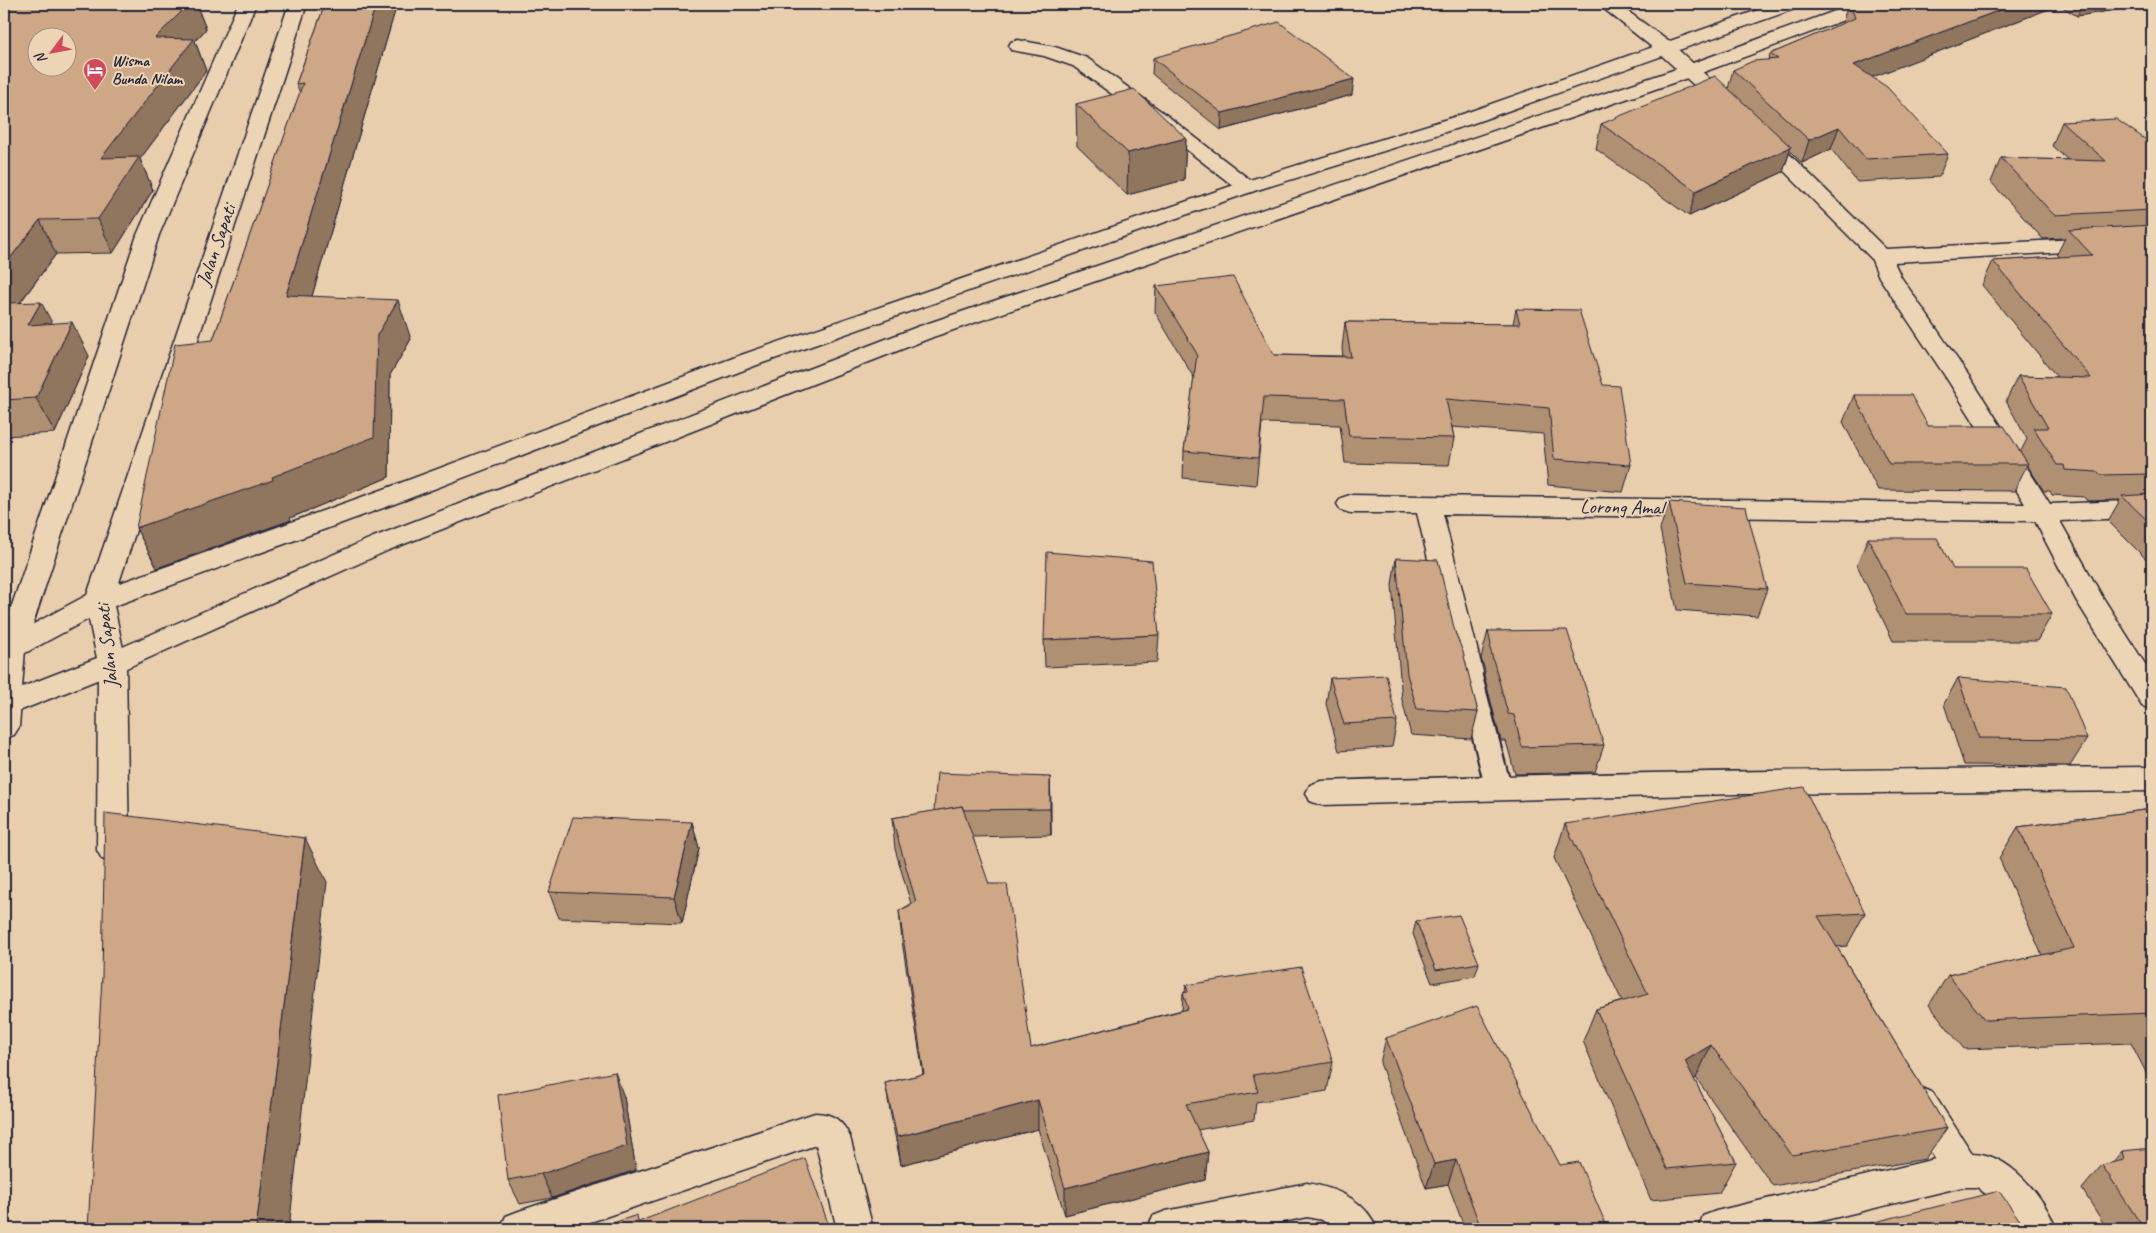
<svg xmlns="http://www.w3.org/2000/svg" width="2156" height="1233" font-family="Caveat,sans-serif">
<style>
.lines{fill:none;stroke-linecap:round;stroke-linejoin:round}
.service-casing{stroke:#22223b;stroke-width:4}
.minor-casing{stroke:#22223b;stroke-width:3}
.tertiary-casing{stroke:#22223b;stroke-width:3}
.service{fill:#ebd5b4;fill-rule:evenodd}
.minor{fill:#ebd5b4;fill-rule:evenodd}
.tertiary{fill:#ebd5b4;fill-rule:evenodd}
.wall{fill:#b09073;stroke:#22223b}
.shaded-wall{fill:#90755e;stroke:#22223b}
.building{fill:#cda786;stroke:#22223b;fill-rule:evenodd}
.labels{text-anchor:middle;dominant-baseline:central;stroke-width:4;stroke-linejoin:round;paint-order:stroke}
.far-poi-label{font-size:16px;font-weight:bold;fill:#22223b;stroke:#ebd5b4;text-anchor:start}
.street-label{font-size:20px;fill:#22223b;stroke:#ebd5b4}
</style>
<rect width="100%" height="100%" fill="#e8ceac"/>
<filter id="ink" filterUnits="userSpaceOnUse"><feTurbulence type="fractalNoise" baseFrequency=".02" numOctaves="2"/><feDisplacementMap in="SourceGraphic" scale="10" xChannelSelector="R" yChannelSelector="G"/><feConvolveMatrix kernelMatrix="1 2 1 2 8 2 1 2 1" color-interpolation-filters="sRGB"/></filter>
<g filter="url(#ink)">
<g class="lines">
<g class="service-casing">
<path id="service" d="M 1469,663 L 1478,666 L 1481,672 L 1511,787 L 1507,794 L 1498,797 L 1489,794 L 1485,787 L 1457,672 L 1460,666 Z"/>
</g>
<g class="minor-casing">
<g id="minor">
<path d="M 238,4 L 256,4 L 159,235 L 25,649 L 19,727 L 14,735 L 4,738 L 4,629 L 137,235 Z"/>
<path d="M 289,4 L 307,4 L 113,601 L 126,663 L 129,850 L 124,859 L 113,863 L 102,859 L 97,850 L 98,663 L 85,601 Z"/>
<path d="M 1598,4 L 1618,4 L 1672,44 L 1736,103 L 1739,107 L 1736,111 L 1729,113 L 1722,111 L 1658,52 Z"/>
<path d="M 1018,40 L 1055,47 L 1087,58 L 1165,114 L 1254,183 L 1257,187 L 1254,191 L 1247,193 L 1240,191 L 1151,122 L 1073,66 L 1044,56 L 1011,50 L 1009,46 L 1011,42 Z"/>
<path d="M 1760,130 L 1767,132 L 1886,249 L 2152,235 L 2152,247 L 1894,262 L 1901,277 L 1973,382 L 2050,504 L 2152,500 L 2152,517 L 2060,521 L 2102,596 L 2152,675 L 2152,709 L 2142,706 L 2076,600 L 2035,521 L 1443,514 L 1483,672 L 1479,679 L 1469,682 L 1459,679 L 1455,672 L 1417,513 L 1350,513 L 1341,510 L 1337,504 L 1341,498 L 1350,495 L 2025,504 L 1949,382 L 1879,277 L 1871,258 L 1753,140 L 1750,136 L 1753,132 Z"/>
<path d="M 2152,767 L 2152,791 L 1736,794 L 1321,805 L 1310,801 L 1306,793 L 1310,785 L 1321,781 C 1598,772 1875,769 2152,767 Z"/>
<path d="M 1921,1088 L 1933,1093 L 1972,1153 C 2009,1153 2045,1197 2056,1229 L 2017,1229 L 2002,1207 L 1977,1187 L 1962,1187 L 1788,1229 L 1698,1229 L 1703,1216 L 1716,1211 L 1935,1159 L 1903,1104 L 1909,1093 Z"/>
<path d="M 815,1113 C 833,1113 843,1121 850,1137 L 873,1229 L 837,1229 L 816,1145 L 570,1229 L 500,1229 L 506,1216 L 519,1211 Z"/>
<path d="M 1307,1183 C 1336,1188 1366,1200 1377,1229 L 1334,1229 L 1322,1220 L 1307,1217 L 1250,1229 L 1147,1229 L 1153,1216 L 1166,1211 Z"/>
</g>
</g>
<g class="tertiary-casing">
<g id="tertiary">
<path d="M 1775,4 L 1800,4 L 1797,8 L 1471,124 L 1254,191 L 757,365 L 405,500 L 109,608 L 14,659 L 4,662 L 4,640 L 89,594 L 387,488 L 741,355 L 1240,183 L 1457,116 Z"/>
<path d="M 1854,4 L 1879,4 L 1876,8 L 1696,75 L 933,337 L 389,550 L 122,670 L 4,717 L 4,694 L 102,656 L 371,538 L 917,327 L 1682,67 Z"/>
</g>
</g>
<use href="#service" class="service"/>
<use href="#minor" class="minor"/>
<use href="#tertiary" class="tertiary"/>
</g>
<g class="wall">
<path d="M 4,4 L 196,4 L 206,29 L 195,41 L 206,71 L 140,159 L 153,190 L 113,253 L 56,254 L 20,303 L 52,323 L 89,356 L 55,433 L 4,436 Z"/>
<path d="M 325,4 L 397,4 L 312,296 L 411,339 L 390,375 L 389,477 L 290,518 L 291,520 L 157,568 L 136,528 L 213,340 L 300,93 L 296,84 Z"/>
<path d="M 1834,4 L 2134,4 L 2115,10 L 2077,16 L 2059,5 L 1872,77 L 1948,154 L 1939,177 L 1857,182 L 1831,149 L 1802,163 L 1790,151 L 1783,172 L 1689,216 L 1596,149 L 1601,124 L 1728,89 L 1733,70 L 1768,60 L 1770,54 L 1842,24 L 1848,4 L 1836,9 Z"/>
<path d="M 1153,58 L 1352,95 L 1221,130 L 1152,74 Z"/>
<path d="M 1076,104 L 1186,138 L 1184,180 L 1127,195 L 1077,146 Z"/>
<path d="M 2062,122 L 2152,144 L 2152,565 L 2108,521 L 2120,500 L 2087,501 L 2084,497 L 2052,495 L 2050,491 L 2044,491 L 2027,465 L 2014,491 L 1878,490 L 1843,422 L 1854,395 L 1928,426 L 2020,453 L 2027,439 L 2006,401 L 2018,376 L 2057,377 L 1982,285 L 1993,261 L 2060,257 L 2057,254 L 2065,238 L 2043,239 L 1991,182 L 2001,158 L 2068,160 L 2052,146 Z"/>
<path d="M 1156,286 L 1274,355 L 1343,356 L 1342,348 L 1345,322 L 1513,324 L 1516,309 L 1603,385 L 1631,465 L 1623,492 L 1548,485 L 1543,434 L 1452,427 L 1454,438 L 1449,465 L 1345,463 L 1340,425 L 1262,423 L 1256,485 L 1183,478 L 1184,451 L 1194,378 L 1155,312 Z"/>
<path d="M 1669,502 L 1767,589 L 1757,616 L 1677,610 L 1660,529 Z"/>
<path d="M 1868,538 L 1953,569 L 2052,614 L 2037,641 L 1893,641 L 1857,565 Z"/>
<path d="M 1396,558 L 1455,632 L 1478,712 L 1471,739 L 1411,735 L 1402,700 L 1392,585 Z"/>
<path d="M 1488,631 L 1604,745 L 1595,772 L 1515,774 L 1506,741 L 1501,741 L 1484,675 L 1485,671 L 1481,658 Z"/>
<path d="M 1159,635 L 1157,662 L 1045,667 L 1044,640 Z"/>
<path d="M 1330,678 L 1397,721 L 1392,747 L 1339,751 L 1326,704 Z"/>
<path d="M 1958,678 L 2087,739 L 2070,766 L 1964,765 L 1944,704 Z"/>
<path d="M 1050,777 L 1051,835 L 973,837 L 1031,1048 L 1182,1010 L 1183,993 L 1185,992 L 1186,985 L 1333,1062 L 1327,1091 L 1256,1102 L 1254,1120 L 1197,1130 L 1208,1152 L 1205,1180 L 1065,1215 L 1038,1129 L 901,1165 L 890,1111 L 885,1083 L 923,1074 L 902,941 L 899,911 L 911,904 L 895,849 L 892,818 L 935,811 Z"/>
<path d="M 2152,809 L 2152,1084 L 2131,1043 L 1964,1049 L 1929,1005 L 1948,975 L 2042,955 L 1999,858 L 2018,827 Z"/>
<path d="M 692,822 L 699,848 L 682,923 L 559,918 L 549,892 Z"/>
<path d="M 1565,824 L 1865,913 L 1847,946 L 1837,947 L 1947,1128 L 1925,1159 L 1773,1186 L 1696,1078 L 1694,1079 L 1736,1162 L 1719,1193 L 1651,1200 L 1583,1041 L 1596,1009 L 1622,1001 L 1554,858 Z"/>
<path d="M 1416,921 L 1479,963 L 1475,976 L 1432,983 L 1413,934 Z"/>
<path d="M 1386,1038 L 1560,1165 L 1608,1229 L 1465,1229 L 1448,1184 L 1426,1188 L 1380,1063 Z"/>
<path d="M 624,1097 L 636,1170 L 552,1198 L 520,1204 L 508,1180 Z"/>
<path d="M 2122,1151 L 2152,1229 L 2107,1229 L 2082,1189 L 2102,1165 L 2112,1163 Z"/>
</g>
<g class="shaded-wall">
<path d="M 189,4 L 196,4 L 206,29 L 195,41 L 206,71 L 140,159 L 153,190 L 113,253 L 98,219 L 101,158 L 155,38 Z"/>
<path d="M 376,4 L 397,4 L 301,334 L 286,295 Z"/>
<path d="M 1838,4 L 1848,4 L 1836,9 Z"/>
<path d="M 2016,4 L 2060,4 L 2059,5 L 1847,87 L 1854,65 Z"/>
<path d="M 2083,4 L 2134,4 L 2115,10 L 2077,16 Z"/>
<path d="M 1354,79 L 1352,95 L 1221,130 L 1222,113 Z"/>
<path d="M 1839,127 L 1831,149 L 1802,163 L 1809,140 Z"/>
<path d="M 1186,138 L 1184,180 L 1127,195 L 1128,153 Z"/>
<path d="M 1791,147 L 1783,172 L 1689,216 L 1696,191 Z"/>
<path d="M 40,220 L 56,254 L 4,324 L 4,266 Z"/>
<path d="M 398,300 L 411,339 L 390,375 L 389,477 L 290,518 L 291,520 L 157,568 L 136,528 L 272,477 L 377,335 Z"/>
<path d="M 41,302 L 59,336 L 28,325 Z"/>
<path d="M 72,322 L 89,356 L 55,433 L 36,398 Z"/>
<path d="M 1050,777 L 1051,803 L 1051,835 L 1050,809 Z"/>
<path d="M 692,822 L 699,848 L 682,923 L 674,897 Z"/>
<path d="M 305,838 L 327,882 L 289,1229 L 256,1229 Z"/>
<path d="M 1711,1045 L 1696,1078 L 1670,1093 L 1685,1061 Z"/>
<path d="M 615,1072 L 624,1097 L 636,1170 L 552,1198 L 541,1174 Z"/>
<path d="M 1038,1100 L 1038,1129 L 901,1165 L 897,1137 Z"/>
<path d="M 1208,1152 L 1205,1180 L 1065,1215 L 1065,1188 Z"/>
<path d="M 1456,1160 L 1448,1184 L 1426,1188 L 1434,1164 Z"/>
</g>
<g class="building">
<path d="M 4,4 L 189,4 L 155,38 L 194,39 L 101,158 L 139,157 L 98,219 L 40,220 L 4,266 ZM 38,38 L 68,38 L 68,68 L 38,68 Z"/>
<path d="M 325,4 L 376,4 L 286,295 L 398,300 L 377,335 L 374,437 L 272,477 L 273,480 L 136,528 L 175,344 L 213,340 L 303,83 L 296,84 Z"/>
<path d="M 1850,4 L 2016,4 L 1854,65 L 1887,87 L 1948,154 L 1866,159 L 1839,127 L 1809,140 L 1733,70 L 1753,61 L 1778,59 L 1770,54 L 1855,18 Z"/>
<path d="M 1279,22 L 1354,79 L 1222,113 L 1153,58 Z"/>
<path d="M 1715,76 L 1791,147 L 1696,191 L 1601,124 Z"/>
<path d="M 1134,89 L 1186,138 L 1128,153 L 1076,104 Z"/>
<path d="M 2116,119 L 2152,144 L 2152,210 L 2054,215 L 2001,158 L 2106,161 L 2062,122 Z"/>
<path d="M 2152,225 L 2152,474 L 2101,475 L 2098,472 L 2065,470 L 2064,465 L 2057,465 L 2033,428 L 2048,428 L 2018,376 L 2091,378 L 1993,261 L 2092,255 L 2069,230 Z"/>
<path d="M 1233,277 L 1274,355 L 1351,357 L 1345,322 L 1520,324 L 1516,309 L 1579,310 L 1603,385 L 1619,386 L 1631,465 L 1554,459 L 1549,408 L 1446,399 L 1454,438 L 1349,436 L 1344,399 L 1264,397 L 1258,458 L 1184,451 L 1197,354 L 1156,286 Z"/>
<path d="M 41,302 L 28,325 L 72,322 L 36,398 L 4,400 L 4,303 Z"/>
<path d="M 1854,395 L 1911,395 L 1928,426 L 2004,426 L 2028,464 L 1889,464 Z"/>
<path d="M 2152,494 L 2152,525 L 2122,496 Z"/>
<path d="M 1669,502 L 1746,507 L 1767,589 L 1687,583 Z"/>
<path d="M 1868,538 L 1937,538 L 1953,569 L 2026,569 L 2052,614 L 1906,614 Z"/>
<path d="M 1047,552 L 1152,561 L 1159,635 L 1044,640 Z"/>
<path d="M 1396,558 L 1438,560 L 1455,632 L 1463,652 L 1478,712 L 1417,709 L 1407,674 Z"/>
<path d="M 1567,630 L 1604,745 L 1522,747 L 1514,715 L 1508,714 L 1490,648 L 1491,645 L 1488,631 Z"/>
<path d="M 1386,675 L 1397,721 L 1344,724 L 1330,678 Z"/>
<path d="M 1958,678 L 2066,687 L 2087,739 L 1979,738 Z"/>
<path d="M 937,773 L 1050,777 L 1050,809 L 964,810 L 962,806 L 934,811 Z"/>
<path d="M 1804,787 L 1865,913 L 1818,916 L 1947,1128 L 1792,1155 L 1711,1045 L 1685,1061 L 1736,1162 L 1667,1169 L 1596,1009 L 1648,994 L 1565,824 Z"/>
<path d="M 962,806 L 989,884 L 1007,884 L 1031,1048 L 1188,1009 L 1183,993 L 1188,992 L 1186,985 L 1301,967 L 1333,1062 L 1253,1075 L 1258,1092 L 1186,1104 L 1208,1152 L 1065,1188 L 1038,1100 L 897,1137 L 885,1083 L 924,1074 L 899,911 L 916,902 L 892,818 Z"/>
<path d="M 2152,809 L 2152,1013 L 1985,1020 L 1948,975 L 2074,948 L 2018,827 Z"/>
<path d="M 105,813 L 305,838 L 256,1229 L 88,1229 L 102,977 Z"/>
<path d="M 573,817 L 692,822 L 674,897 L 549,892 Z"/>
<path d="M 1459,915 L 1479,963 L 1436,970 L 1416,921 Z"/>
<path d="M 1477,1006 L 1560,1165 L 1579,1162 L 1608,1229 L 1481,1229 L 1456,1160 L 1434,1164 L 1386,1038 Z"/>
<path d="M 615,1072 L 627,1146 L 541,1174 L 508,1180 L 498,1095 Z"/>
<path d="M 2152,1148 L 2152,1229 L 2144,1229 L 2102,1165 L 2124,1160 L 2122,1151 Z"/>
<path d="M 805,1158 L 830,1229 L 595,1229 L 637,1215 L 638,1222 Z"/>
<path d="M 1999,1191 L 2026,1229 L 1847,1229 Z"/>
</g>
</g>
<defs>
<g id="hotel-pin" transform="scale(1.25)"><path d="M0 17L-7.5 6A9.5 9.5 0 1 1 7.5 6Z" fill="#d1495b" stroke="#ebd5b4"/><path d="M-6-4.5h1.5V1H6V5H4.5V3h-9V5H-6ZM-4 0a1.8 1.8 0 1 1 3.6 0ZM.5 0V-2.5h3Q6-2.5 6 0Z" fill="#fff"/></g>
</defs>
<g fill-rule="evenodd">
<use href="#hotel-pin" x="95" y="70"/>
</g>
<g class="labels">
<g class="far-poi-label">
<text x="112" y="61">Wisma<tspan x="112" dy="18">Bunda Nilam</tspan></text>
</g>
<g class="street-label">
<text transform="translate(216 245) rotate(-71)">Jalan Sapati</text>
<text transform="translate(1622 507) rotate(1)">Lorong Amal</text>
<text transform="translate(107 646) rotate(-96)">Jalan Sapati</text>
</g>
</g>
<rect width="2156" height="1233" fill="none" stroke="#ebd5b4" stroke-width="20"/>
<rect x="10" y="10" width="2136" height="1213" fill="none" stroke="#22223b" stroke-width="2" filter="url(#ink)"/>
<g transform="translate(52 52) rotate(238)"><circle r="24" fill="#ebd5b4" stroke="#9b8d84"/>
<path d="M0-4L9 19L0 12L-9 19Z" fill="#d1495b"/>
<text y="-8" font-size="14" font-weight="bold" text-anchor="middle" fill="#22223b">N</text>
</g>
</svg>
